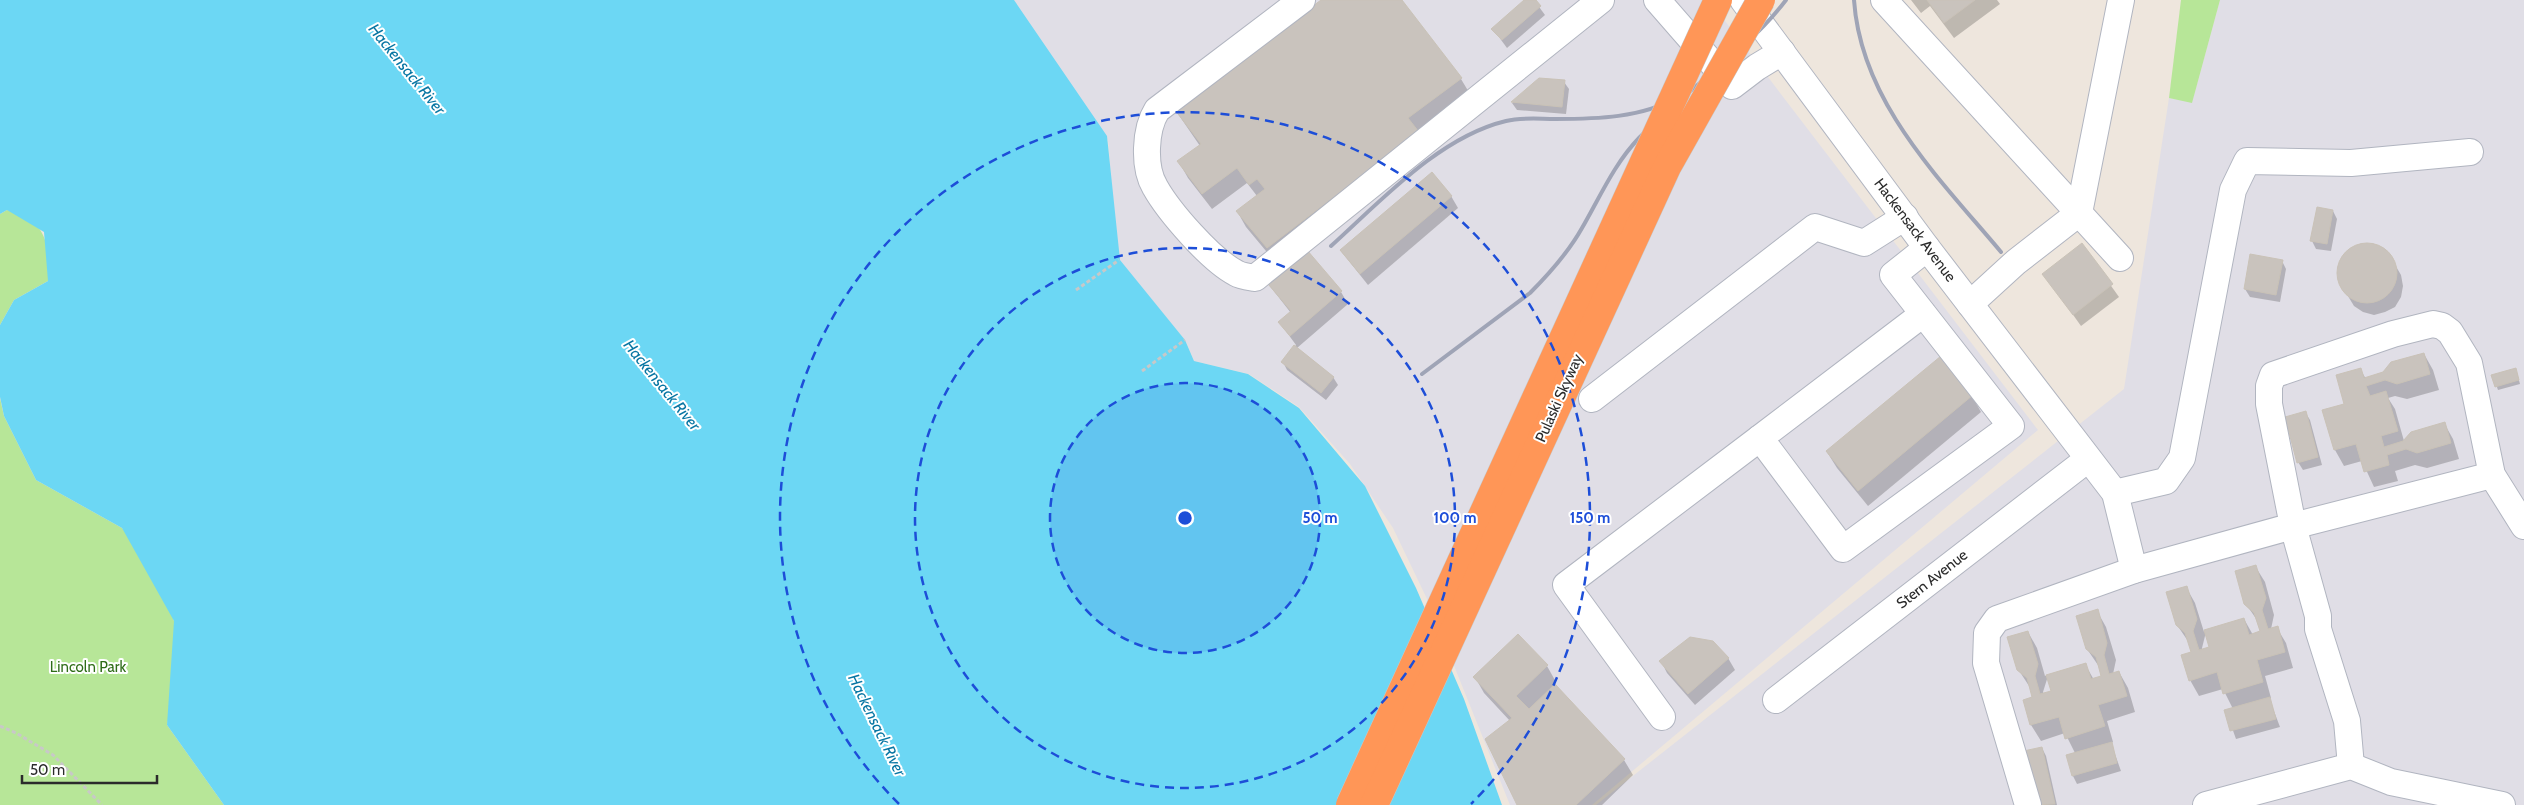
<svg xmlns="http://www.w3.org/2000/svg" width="2524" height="805" font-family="Cabin,sans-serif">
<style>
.industrial{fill:#e0dee6}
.green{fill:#b7e698}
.water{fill:#6cd7f4}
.shadow{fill:#0003;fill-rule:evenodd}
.building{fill:#c9c3bd;stroke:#c9c2b7}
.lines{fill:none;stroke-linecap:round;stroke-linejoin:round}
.minor-casing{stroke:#b1b5c0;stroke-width:28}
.path{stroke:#c8c8c8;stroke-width:3;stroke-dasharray:4 2.5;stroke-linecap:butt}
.minor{stroke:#fff;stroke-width:26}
.rail{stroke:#9fa4b6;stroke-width:4}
.highway-bridge-casing{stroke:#c8c8c8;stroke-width:29;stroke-linecap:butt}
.highway-bridge{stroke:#ff9657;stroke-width:28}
.ring{fill:none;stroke:#1d4ed8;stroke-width:2.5;stroke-dasharray:9 6}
.labels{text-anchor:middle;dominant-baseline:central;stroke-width:4;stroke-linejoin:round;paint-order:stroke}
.street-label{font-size:15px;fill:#2b2b2b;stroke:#fff}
.park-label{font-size:15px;fill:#2e6c17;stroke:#fff}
.water-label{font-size:16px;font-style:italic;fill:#0876a3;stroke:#fff}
.centre{fill:#1d4ed8;stroke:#fff;stroke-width:2.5}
.ring-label{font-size:15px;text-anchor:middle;font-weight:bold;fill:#1d4ed8;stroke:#fff;stroke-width:4;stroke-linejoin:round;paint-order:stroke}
</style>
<rect width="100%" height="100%" fill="#eee6dd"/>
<g class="industrial">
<path d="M 1013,0 L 1709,0 L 2038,430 L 1592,805 L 1510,805 L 1428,601 L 1393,528 L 1350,464 L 1299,407 L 1249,374 L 1194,361 L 1185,340 L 1117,258 L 1108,140 Z"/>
<path d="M 2220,0 L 2524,0 L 2524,805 L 1596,805 L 2124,389 L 2169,98 L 2192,102 Z"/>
</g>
<g class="green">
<path d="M 2181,0 L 2220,0 L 2192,103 L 2169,98 Z"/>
<path d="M 7,210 C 47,219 50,245 48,281 L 14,300 L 0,325 L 0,214 Z"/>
<path d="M 0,398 L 4,416 L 36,480 L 122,528 L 156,568 L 174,621 L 178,673 L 167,725 L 224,805 L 0,805 Z"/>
</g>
<path class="water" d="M 0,0 L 1014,0 L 1107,136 L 1120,260 L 1185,340 L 1194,361 L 1248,374 L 1299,408 L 1365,486 L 1416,588 L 1464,699 L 1502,805 L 224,805 L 167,725 L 174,621 L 122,528 L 36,480 L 4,416 L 0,397 L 0,325 L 14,300 L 48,281 L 44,232 L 7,210 L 0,214 Z"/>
<g class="shadow">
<path d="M 1323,0 L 1401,0 L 1461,79 L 1470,94 L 1276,263 L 1246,227 L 1237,211 L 1257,196 L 1247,183 L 1212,209 L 1188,178 L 1179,162 L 1200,146 L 1176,111 Z"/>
<path d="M 1526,0 L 1534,0 L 1545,15 L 1507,48 L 1493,29 Z"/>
<path d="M 1911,0 L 1997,0 L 2000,4 L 1954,38 L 1930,6 L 1921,13 Z"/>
<path d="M 1540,79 L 1564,82 L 1569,89 L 1566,114 L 1517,110 L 1512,103 Z"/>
<path d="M 1451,196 L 1458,208 L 1368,285 L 1341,251 Z"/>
<path d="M 2333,211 L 2337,219 L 2331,251 L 2316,249 L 2312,241 Z"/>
<path d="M 2368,244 L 2379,246 L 2388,253 L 2401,275 L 2403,286 L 2401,297 L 2395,307 L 2385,312 L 2374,315 L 2363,312 L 2354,306 L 2340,283 L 2338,273 L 2341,261 L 2347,252 L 2357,246 Z"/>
<path d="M 2082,245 L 2119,297 L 2081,326 L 2044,274 Z"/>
<path d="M 1307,252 L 1341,292 L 1348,304 L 1297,348 L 1333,377 L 1338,385 L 1326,400 L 1287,370 L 1283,362 L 1296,345 L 1280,323 L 1291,313 L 1269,285 Z"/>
<path d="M 2251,256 L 2282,261 L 2286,269 L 2280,302 L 2250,297 L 2245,289 Z"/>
<path d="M 2424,354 L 2433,370 L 2439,390 L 2407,399 L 2395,396 L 2388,398 L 2395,409 L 2404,441 L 2444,423 L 2453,439 L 2459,459 L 2427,468 L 2415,465 L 2395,471 L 2398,481 L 2374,487 L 2362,461 L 2344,466 L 2335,450 L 2324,411 L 2346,405 L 2360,369 L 2366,379 L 2383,373 Z"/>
<path d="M 2517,373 L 2520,384 L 2498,390 L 2493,376 Z"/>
<path d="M 1972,396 L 1981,412 L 1868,506 L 1837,468 L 1827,452 Z"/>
<path d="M 2305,412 L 2310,420 L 2322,465 L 2303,470 L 2298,462 Z"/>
<path d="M 2255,566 L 2265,582 L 2274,615 L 2271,629 L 2277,628 L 2286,643 L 2293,668 L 2265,676 L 2271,698 L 2269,698 L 2280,727 L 2236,739 L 2226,711 L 2233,709 L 2223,689 L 2199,696 L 2190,680 L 2192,653 L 2190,644 L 2177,625 L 2186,587 L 2195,603 L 2204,632 L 2244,619 L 2253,635 L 2261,632 L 2259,623 L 2246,604 ZM 2206,632 L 2211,648 L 2202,650 L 2202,648 Z"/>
<path d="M 2097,611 L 2106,627 L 2116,660 L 2113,674 L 2119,672 L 2128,688 L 2135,712 L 2107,721 L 2113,742 L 2111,743 L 2121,771 L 2077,784 L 2073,776 L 2075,753 L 2065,733 L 2041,741 L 2031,725 L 2024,701 L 2034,698 L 2031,689 L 2018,669 L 2028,632 L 2037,648 L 2045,676 L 2085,664 L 2094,680 L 2103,677 L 2100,668 L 2087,649 ZM 2048,676 L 2053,692 L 2044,695 L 2043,692 Z"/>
<path d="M 1518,636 L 1547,666 L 1556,682 L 1554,684 L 1624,760 L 1633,775 L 1602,805 L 1519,805 L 1510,721 L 1484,693 L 1475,677 Z"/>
<path d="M 1728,658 L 1735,670 L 1695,705 L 1667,673 L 1661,661 Z"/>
<path d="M 2042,748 L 2046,756 L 2057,805 L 2032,805 Z"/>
</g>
<g class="building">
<path d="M 1321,0 L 1402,0 L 1462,78 L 1408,118 L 1419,132 L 1267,248 L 1236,211 L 1265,189 L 1257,179 L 1249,185 L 1237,168 L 1202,194 L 1177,161 L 1201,144 L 1175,110 Z"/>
<path d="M 1524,0 L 1536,0 L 1541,6 L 1502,40 L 1491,29 Z"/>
<path d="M 1927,0 L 1975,0 L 1944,23 Z"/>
<path d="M 1539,78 L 1565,80 L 1562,107 L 1511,102 Z"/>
<path d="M 1432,172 L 1452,196 L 1360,274 L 1340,250 Z"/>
<path d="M 2317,207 L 2333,210 L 2327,244 L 2310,241 Z"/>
<path d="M 2082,243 L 2113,284 L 2073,315 L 2042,274 Z"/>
<circle cx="2367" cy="273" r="30"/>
<path d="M 1307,250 L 1342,291 L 1290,336 L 1278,322 L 1291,311 L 1268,284 Z"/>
<path d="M 2250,254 L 2283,260 L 2276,295 L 2244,289 Z"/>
<path d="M 1294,345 L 1334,377 L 1321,393 L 1281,362 Z"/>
<path d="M 2424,353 L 2430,374 L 2397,384 L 2385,380 L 2366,386 L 2370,396 L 2386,391 L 2398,431 L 2381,436 L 2384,447 L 2403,441 L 2411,432 L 2445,422 L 2451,443 L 2417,453 L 2406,449 L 2387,455 L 2389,465 L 2364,472 L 2356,444 L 2334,450 L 2322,410 L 2344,404 L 2336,375 L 2361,368 L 2364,378 L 2383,372 L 2391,362 Z"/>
<path d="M 1941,356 L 1973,395 L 1858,491 L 1826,451 Z"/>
<path d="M 2516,368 L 2519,380 L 2495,387 L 2491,375 Z"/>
<path d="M 2306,411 L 2318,457 L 2297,463 L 2285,417 Z"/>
<path d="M 2256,565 L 2266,598 L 2262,610 L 2268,629 L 2278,626 L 2285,652 L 2257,660 L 2263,682 L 2223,694 L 2217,672 L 2189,681 L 2181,655 L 2191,652 L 2185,633 L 2176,625 L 2166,592 L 2187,586 L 2197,619 L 2193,631 L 2199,650 L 2209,647 L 2204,630 L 2244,618 L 2249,635 L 2260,631 L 2254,613 L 2244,604 L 2235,571 Z"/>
<path d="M 2098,609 L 2107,643 L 2104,655 L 2109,674 L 2119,671 L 2127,696 L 2098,705 L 2105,726 L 2065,739 L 2059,717 L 2030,725 L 2023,700 L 2032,697 L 2027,678 L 2017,670 L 2007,637 L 2028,631 L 2038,664 L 2035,676 L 2040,694 L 2051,691 L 2046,675 L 2086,663 L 2091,679 L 2101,676 L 2096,657 L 2086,649 L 2076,616 Z"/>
<path d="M 1518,634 L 1548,665 L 1516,696 L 1529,709 L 1555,684 L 1625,759 L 1576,805 L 1517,805 L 1485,739 L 1512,718 L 1473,677 Z"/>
<path d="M 1690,637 L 1713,641 L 1729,658 L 1688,694 L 1659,661 Z"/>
<path d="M 2270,697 L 2276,719 L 2230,731 L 2224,710 Z"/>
<path d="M 2112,742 L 2117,763 L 2072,776 L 2066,755 Z"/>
<path d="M 2042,747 L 2055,804 L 2031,805 L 2019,752 Z"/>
</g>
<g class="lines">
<g class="minor-casing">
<g id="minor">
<path d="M 1302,0 L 1157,110 C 1145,129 1143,167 1155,187 C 1169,212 1211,260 1236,273 C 1241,276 1249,277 1255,278 L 1601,0"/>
<path d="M 1657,0 L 1732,86 L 1757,67 L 1782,52"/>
<path d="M 1743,0 L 1927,248 L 2115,493 L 2134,570"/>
<path d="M 1884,0 L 2120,258"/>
<path d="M 1970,304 L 2016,262 L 2079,213 L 2121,0"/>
<path d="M 1592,399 L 1815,227 L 1864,243 L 1905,217"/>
<path d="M 1760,438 L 1923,314"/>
<path d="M 2115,493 L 2166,481 L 2182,458 L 2233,190 L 2247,161 L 2351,163 L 2470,152"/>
<path d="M 1776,700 L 2088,459"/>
<path d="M 1662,717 L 1566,585 L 1760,438 L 1843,549 L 2011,426 L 1893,275 L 1927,248"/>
<path d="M 2351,766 L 2347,721 L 2318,629 L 2318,616 L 2293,526 L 2492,475"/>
<path d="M 2028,805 L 1986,663 L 1987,633 L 1997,619 L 2134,570 L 2293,526 L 2269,404 L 2269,386 L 2273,375 L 2393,334 L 2433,324 L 2442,326 L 2450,332 L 2469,363 L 2492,475 L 2524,526"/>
<path d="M 2206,805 L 2351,766 L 2391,782 L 2502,805"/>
</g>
</g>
<g class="path">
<path d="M 1076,290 L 1119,260"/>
<path d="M 1142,371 L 1185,340"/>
<path d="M 0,726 L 16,733 L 53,755 L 102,805"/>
</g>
<use href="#minor" class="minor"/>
<g class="rail">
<path d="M 1854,0 C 1861,102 1939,178 2001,252"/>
<path d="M 1331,246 C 1381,201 1439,137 1506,121 C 1522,117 1539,119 1555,119 C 1596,119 1642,118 1678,97"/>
<path d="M 1422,374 L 1530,293 C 1550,273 1568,253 1582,228 C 1600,197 1614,164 1639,138 C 1685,89 1745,54 1786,0"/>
</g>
<g class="highway-bridge-casing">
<g id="highway-bridge">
<path d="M 1350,805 L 1718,0"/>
<path d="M 1374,805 L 1667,167 L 1761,0"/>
</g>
</g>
<use href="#highway-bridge" class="highway-bridge"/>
</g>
<circle cx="1185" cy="518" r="135" fill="#1d4ed8" fill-opacity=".12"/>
<g class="ring">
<circle cx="1185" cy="518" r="135"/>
<circle cx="1185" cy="518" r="270"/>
<path d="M899 804A405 405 0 1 1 1471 804"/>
</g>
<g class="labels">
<g class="street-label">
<text transform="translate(1915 230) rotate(53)">Hackensack Avenue</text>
<text transform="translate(1559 398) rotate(-66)">Pulaski Skyway</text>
<text transform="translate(1932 579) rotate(-38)">Stern Avenue</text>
</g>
<g class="park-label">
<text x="88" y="667">Lincoln Park</text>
</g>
<g class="water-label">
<text transform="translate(407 69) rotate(51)">Hackensack River</text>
<text transform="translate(662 385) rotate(51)">Hackensack River</text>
<text transform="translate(877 725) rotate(64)">Hackensack River</text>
</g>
</g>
<circle cx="1185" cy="518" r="8" class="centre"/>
<g class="ring-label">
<text x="1320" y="523">50 m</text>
<text x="1455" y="523">100 m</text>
<text x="1590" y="523">150 m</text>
</g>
<path d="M22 775v8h135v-8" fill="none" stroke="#2b2b2b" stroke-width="2.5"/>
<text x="30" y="775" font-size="15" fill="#2b2b2b" stroke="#ffffff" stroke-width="4" paint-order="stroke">50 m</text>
</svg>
